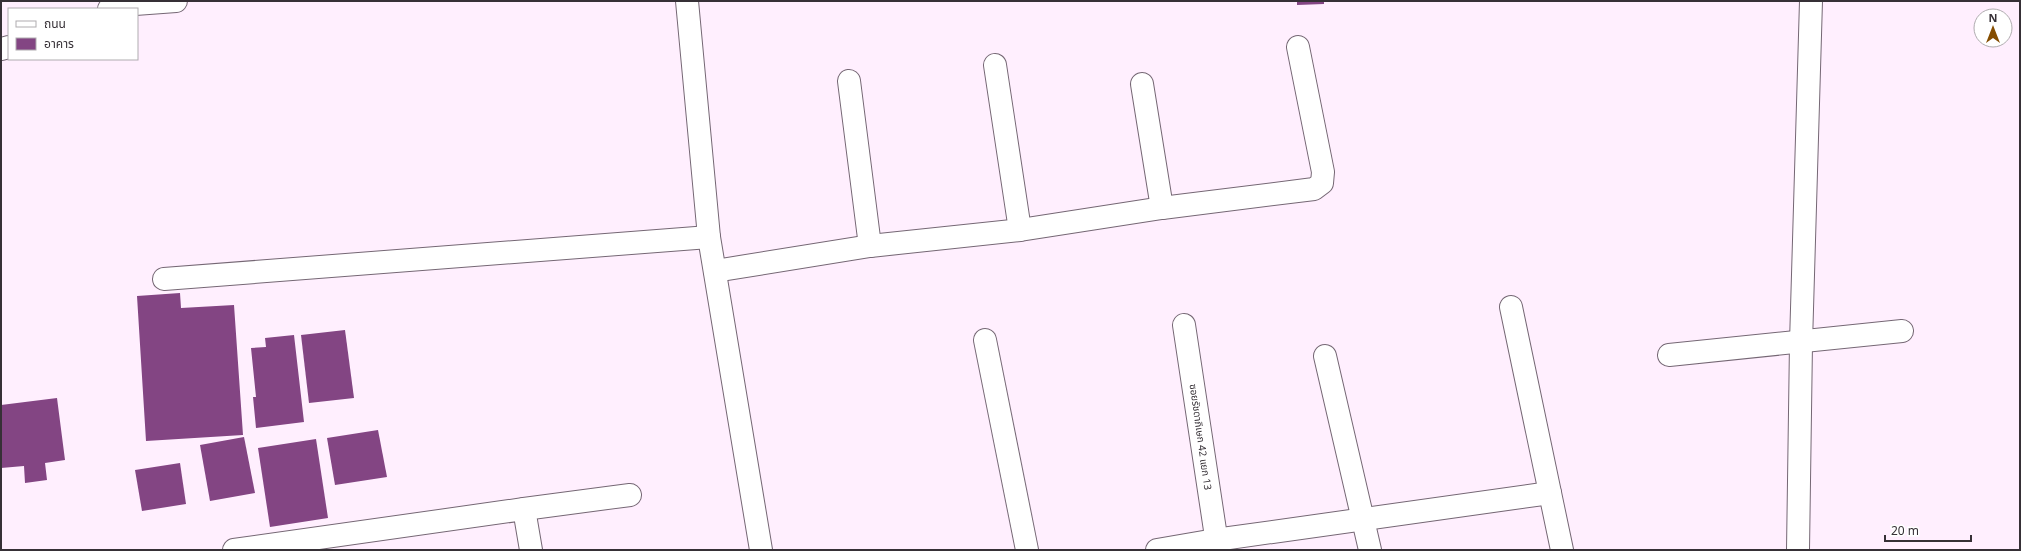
<svg xmlns="http://www.w3.org/2000/svg" width="2021" height="551" font-family="Georgia,'Noto Sans Thai',serif">
<style>
.building{fill:#834583}
.lines{fill:none;stroke-linecap:round;stroke-linejoin:round}
.minor-casing{stroke:#756774;stroke-width:24}
.minor{stroke:#fff;stroke-width:22}
.labels{text-anchor:middle;dominant-baseline:central;stroke-width:4;stroke-linejoin:round;paint-order:stroke}
.street-label{font-size:10px;fill:#363036;stroke:#fff}
</style>
<rect width="100%" height="100%" fill="#ffeffe"/>
<g class="building">
<path d="M 1297,1 L 1324,1 L 1324,4 L 1297,5 Z"/>
<path d="M 180,293 L 181,308 L 234,305 L 243,435 L 146,441 L 137,296 Z"/>
<path d="M 345,330 L 354,398 L 309,403 L 301,335 Z"/>
<path d="M 294,335 L 304,422 L 256,428 L 253,397 L 256,397 L 251,348 L 266,347 L 265,338 Z"/>
<path d="M 57,398 L 65,460 L 45,463 L 47,480 L 25,483 L 24,466 L 1,468 L 1,405 Z"/>
<path d="M 378,430 L 387,477 L 335,485 L 327,438 Z"/>
<path d="M 244,437 L 255,493 L 210,501 L 200,445 Z"/>
<path d="M 316,439 L 328,518 L 270,527 L 258,448 Z"/>
<path d="M 180,463 L 186,504 L 142,511 L 135,470 Z"/>
</g>
<g class="lines">
<g class="minor-casing">
<g id="minor">
<path d="M 687,1 L 709,237 L 761,550"/>
<path d="M 109,9 L 135,4 L 176,1"/>
<path d="M 1,49 L 9,47"/>
<path d="M 995,65 L 1020,230"/>
<path d="M 849,81 L 870,246"/>
<path d="M 1142,84 L 1162,208"/>
<path d="M 715,271 L 870,246 L 1020,230 L 1162,208 L 1314,189 L 1322,183 L 1323,172 L 1298,47"/>
<path d="M 164,279 L 709,237"/>
<path d="M 1511,307 L 1562,550"/>
<path d="M 1184,325 L 1218,550"/>
<path d="M 985,340 L 1027,550"/>
<path d="M 1669,355 L 1902,331"/>
<path d="M 1325,356 L 1370,550"/>
<path d="M 524,509 L 531,550"/>
<path d="M 234,550 L 524,509 L 630,495"/>
<path d="M 1157,550 L 1215,540 L 1550,493"/>
<path d="M 1798,550 L 1801,343 L 1811,1"/>
</g>
</g>
<use href="#minor" class="minor"/>
</g>
<g class="labels">
<g class="street-label">
<text transform="translate(1200 437) rotate(82)">ซอยรัชดาภิเษก 42 แยก 13</text>
</g>
</g>
<rect width="2021" height="551" fill="none" stroke="#363036" stroke-width="4"/>
<rect x="8" y="8" width="130" height="52" fill="#ffffff" stroke="#afacaf"/>
<rect x="16" y="21" width="20" height="6" fill="#ffffff" stroke="#afacaf"/>
<text x="44" y="28" font-size="12" fill="#363036">ถนน</text>
<rect x="16" y="38" width="20" height="12" fill="#834583" stroke="#afacaf"/>
<text x="44" y="48" font-size="12" fill="#363036">อาคาร</text>
<g transform="translate(1993 28)"><circle r="19" fill="#ffffff" stroke="#afacaf"/>
<path d="M0-3L7 15L0 10L-7 15Z" fill="#854d00"/>
<text y="-6" font-size="11" font-weight="bold" text-anchor="middle" fill="#363036">N</text>
</g>
<path d="M1885 535v6h86v-6" fill="none" stroke="#363036" stroke-width="2"/>
<text x="1891" y="535" font-size="12" fill="#363036" stroke="#ffffff" stroke-width="3" paint-order="stroke">20 m</text>
</svg>
